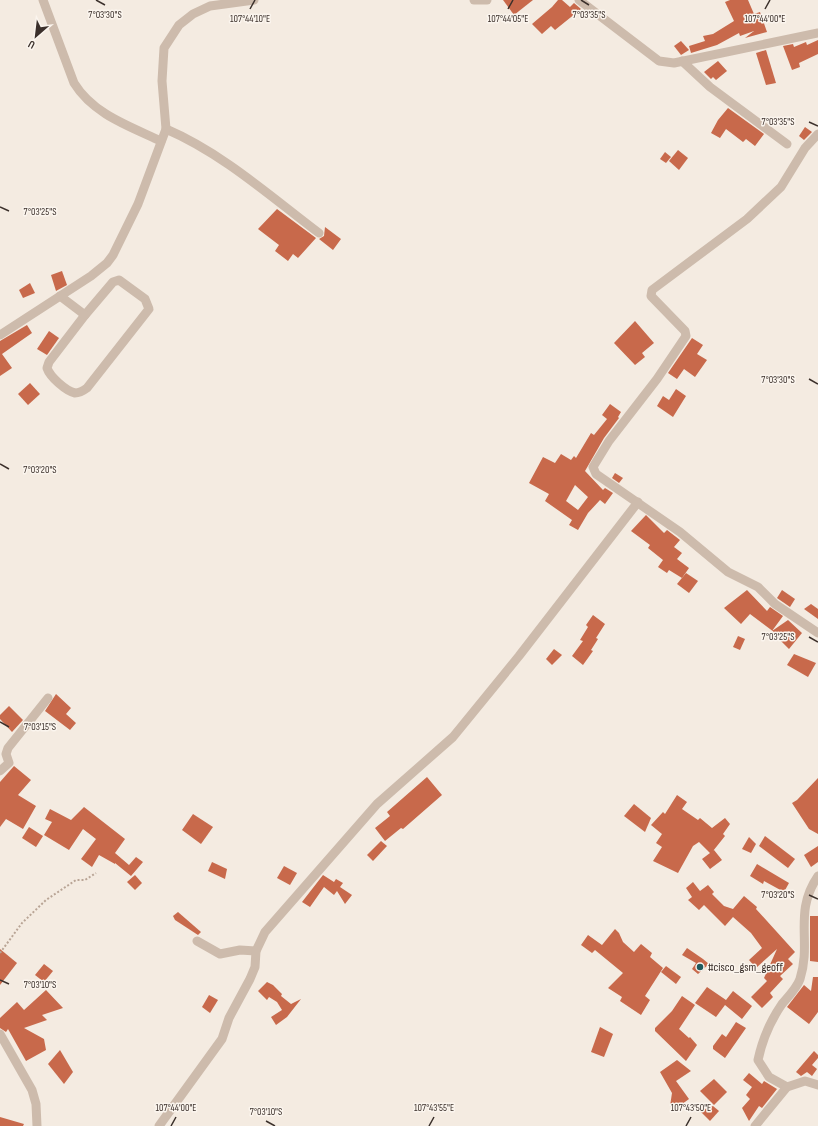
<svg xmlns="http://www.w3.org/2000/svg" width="818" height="1126" font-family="'Sofia Sans Condensed',sans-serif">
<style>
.building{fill:#c8694b;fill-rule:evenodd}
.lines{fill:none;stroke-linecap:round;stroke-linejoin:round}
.path{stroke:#b9a596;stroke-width:2;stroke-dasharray:2 2;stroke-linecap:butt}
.street{stroke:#cdbbac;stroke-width:9}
.ticks{fill:none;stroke:#3b302b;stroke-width:1.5}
.poi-dot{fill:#1f5a5e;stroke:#fbf5ee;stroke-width:1.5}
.labels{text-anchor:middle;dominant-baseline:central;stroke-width:3;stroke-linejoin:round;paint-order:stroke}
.poi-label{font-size:12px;fill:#3b302b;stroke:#fbf5ee;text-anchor:start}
.ticks-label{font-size:10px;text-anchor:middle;fill:#3b302b;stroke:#fbf5ee;stroke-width:3;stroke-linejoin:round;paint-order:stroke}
</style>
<rect width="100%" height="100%" fill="#f4ebe1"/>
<g class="building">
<path d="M 503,0 L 533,0 L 514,15 Z"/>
<path d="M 558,0 L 562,0 L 570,7 L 574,3 L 581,9 L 555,30 L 551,26 L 542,34 L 532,24 L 552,7 Z"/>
<path d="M 730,0 L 748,0 L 754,14 L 760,12 L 767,32 L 745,38 L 754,31 L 740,36 L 739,33 L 717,45 L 691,53 L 689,46 L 705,41 L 703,36 L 713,34 L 734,21 L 725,2 Z"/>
<path d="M 818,40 L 818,54 L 799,63 L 800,67 L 792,70 L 783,46 L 793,44 L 794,47 L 806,42 L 807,45 Z"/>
<path d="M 681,41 L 689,50 L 681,55 L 674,46 Z"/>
<path d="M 766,50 L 776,83 L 766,85 L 756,53 Z"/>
<path d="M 718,61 L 727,71 L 716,80 L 713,77 L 711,79 L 704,72 Z"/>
<path d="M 728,108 L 764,134 L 755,146 L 746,139 L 743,142 L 726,129 L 720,138 L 711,133 L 718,120 Z"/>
<path d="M 805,127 L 812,132 L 804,140 L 799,136 Z"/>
<path d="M 678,150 L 688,158 L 679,170 L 669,161 Z"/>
<path d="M 665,152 L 671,157 L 666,163 L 660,159 Z"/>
<path d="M 277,209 L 316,238 L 298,258 L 293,254 L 288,261 L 275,251 L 279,245 L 258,229 Z"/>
<path d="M 325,227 L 341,239 L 333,250 L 319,239 L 324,236 Z"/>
<path d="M 62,271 L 67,285 L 56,291 L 51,275 Z"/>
<path d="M 30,283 L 35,293 L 23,298 L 19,290 Z"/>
<path d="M 635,321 L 654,343 L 642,353 L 645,357 L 635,365 L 614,343 Z"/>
<path d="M 27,325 L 32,333 L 2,354 L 12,368 L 0,376 L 0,341 Z"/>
<path d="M 49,331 L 59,338 L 47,355 L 37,349 Z"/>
<path d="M 692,338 L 703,345 L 697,354 L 707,360 L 695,377 L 684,369 L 677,379 L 668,373 Z"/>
<path d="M 30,383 L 40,394 L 28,405 L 18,394 Z"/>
<path d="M 676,389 L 686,396 L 673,417 L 657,406 L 663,396 L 669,400 Z"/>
<path d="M 610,404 L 621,412 L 618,417 L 619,418 L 604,438 L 585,471 L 603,490 L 605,488 L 613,493 L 605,504 L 600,500 L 588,513 L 578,530 L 569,525 L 572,520 L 545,501 L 549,494 L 529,483 L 543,457 L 555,463 L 561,454 L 571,460 L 574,456 L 576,458 L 591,433 L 594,435 L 607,419 L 602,415 ZM 575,485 L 588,497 L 578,510 L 566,501 Z"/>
<path d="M 615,473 L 623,478 L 619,483 L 612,478 Z"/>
<path d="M 646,515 L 664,533 L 667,530 L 680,540 L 674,547 L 682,553 L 677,559 L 689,568 L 682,578 L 669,570 L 667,573 L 658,567 L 663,560 L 648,548 L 650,545 L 631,531 Z"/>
<path d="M 686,573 L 698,581 L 689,593 L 677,584 Z"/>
<path d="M 747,590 L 767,611 L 770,607 L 783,616 L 772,631 L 788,620 L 802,633 L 789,649 L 776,636 L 778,635 L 750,614 L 741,624 L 724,608 Z"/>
<path d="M 782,590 L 795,599 L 790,607 L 777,598 Z"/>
<path d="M 811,604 L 818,609 L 818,619 L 804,609 Z"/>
<path d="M 593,615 L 605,624 L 596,638 L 598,639 L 591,650 L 593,651 L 583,665 L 572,656 L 583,641 L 580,640 L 588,627 L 586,625 Z"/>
<path d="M 738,636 L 745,639 L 740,650 L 733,647 Z"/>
<path d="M 554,649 L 562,655 L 552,665 L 546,659 Z"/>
<path d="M 794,654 L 816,663 L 808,677 L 787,665 Z"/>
<path d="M 56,694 L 71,708 L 66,714 L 76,723 L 70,730 L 45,711 Z"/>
<path d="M 9,706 L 23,720 L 12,732 L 0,719 L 0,715 Z"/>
<path d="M 14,766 L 31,780 L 18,795 L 36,806 L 23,829 L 6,819 L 0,827 L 0,782 Z"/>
<path d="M 427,777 L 442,795 L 403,829 L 401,828 L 385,841 L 375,828 L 390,816 L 387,812 Z"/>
<path d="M 818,778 L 818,834 L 809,829 L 792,803 L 797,800 Z"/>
<path d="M 677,795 L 687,802 L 682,809 L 698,820 L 700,818 L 712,828 L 725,818 L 730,824 L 723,834 L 725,836 L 713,851 L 714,850 L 722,860 L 710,869 L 702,859 L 710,853 L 699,842 L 693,846 L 678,873 L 653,861 L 662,847 L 656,843 L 662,834 L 651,825 L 663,812 L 665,814 Z"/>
<path d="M 634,804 L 651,818 L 645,832 L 624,816 Z"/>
<path d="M 84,807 L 125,839 L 115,853 L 129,865 L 136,857 L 143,862 L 131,876 L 115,863 L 115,864 L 99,855 L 92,867 L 81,859 L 96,839 L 83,829 L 69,850 L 44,835 L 52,822 L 45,819 L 50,809 L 71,820 Z"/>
<path d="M 193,814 L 213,827 L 201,844 L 182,830 Z"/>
<path d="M 29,827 L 43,836 L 36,847 L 22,838 Z"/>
<path d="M 765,836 L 795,859 L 788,868 L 759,846 Z"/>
<path d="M 749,837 L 756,844 L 751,853 L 742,849 Z"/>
<path d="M 381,841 L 387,846 L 373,861 L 367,855 Z"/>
<path d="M 818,846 L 818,862 L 811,867 L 804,855 Z"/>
<path d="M 212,862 L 227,869 L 225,879 L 208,871 Z"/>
<path d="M 757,864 L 789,883 L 784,892 L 764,881 L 763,884 L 750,876 Z"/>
<path d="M 284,866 L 297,873 L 290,885 L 277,878 Z"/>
<path d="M 135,875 L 142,883 L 135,890 L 127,882 Z"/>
<path d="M 323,875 L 334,882 L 336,879 L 343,883 L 340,887 L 352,895 L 345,904 L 337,891 L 334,895 L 324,887 L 310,907 L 302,902 Z"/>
<path d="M 693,882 L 700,891 L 708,885 L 714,892 L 712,894 L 724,906 L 733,909 L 744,896 L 757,907 L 756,909 L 795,952 L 788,959 L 793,964 L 780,976 L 783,979 L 770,993 L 773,997 L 762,1008 L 751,997 L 767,981 L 764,978 L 777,949 L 756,968 L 749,960 L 762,948 L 751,933 L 733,917 L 725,926 L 704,905 L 699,910 L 688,900 L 692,897 L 686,888 Z"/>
<path d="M 178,912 L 201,932 L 198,935 L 175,920 L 173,916 Z"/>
<path d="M 810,916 L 818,916 L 818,962 L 810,961 Z"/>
<path d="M 615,929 L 619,933 L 623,942 L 634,952 L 641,944 L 652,953 L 650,957 L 663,968 L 645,996 L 650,1000 L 641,1015 L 620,1001 L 622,997 L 608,988 L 623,973 L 595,950 L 592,953 L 581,945 L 588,935 L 602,945 Z"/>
<path d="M 687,948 L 703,959 L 709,964 L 698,974 L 692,969 L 696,963 L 682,955 Z"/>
<path d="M 0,949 L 17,963 L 0,985 Z"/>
<path d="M 44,964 L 53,971 L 44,982 L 35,975 Z"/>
<path d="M 666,966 L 681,977 L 676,984 L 661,972 Z"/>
<path d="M 813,977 L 818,977 L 818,1012 L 809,1024 L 787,1007 L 804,985 L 811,991 Z"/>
<path d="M 267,982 L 273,985 L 282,994 L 281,996 L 291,1004 L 301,999 L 287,1017 L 276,1025 L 271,1017 L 282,1010 L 277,1002 L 269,997 L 267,1000 L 258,991 Z"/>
<path d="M 707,987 L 726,1000 L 733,991 L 752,1006 L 742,1019 L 725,1005 L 716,1017 L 695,1003 Z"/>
<path d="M 46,990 L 63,1008 L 42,1015 L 47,1020 L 24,1028 L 44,1039 L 46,1050 L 26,1061 L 8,1029 L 6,1032 L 0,1028 L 0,1018 L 17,1002 L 24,1010 Z"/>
<path d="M 209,995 L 218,1000 L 210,1013 L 202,1007 Z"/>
<path d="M 682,996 L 695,1005 L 679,1029 L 689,1038 L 690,1037 L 697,1045 L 686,1061 L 655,1031 L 655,1028 L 672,1011 Z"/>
<path d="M 736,1022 L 746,1028 L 725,1058 L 713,1049 L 713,1046 L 722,1034 L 726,1037 Z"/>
<path d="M 600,1027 L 613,1034 L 604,1057 L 591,1052 Z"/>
<path d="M 60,1050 L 73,1072 L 64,1084 L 48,1064 Z"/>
<path d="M 814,1051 L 818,1055 L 818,1058 L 812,1065 L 817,1069 L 812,1076 L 807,1072 L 801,1076 L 796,1072 Z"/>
<path d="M 677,1060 L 691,1071 L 676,1081 L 689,1099 L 674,1110 L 670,1106 L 672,1093 L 660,1072 Z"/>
<path d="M 749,1073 L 762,1084 L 764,1081 L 777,1089 L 762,1108 L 759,1106 L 749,1121 L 742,1108 L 750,1099 L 746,1095 L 752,1087 L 743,1080 Z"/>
<path d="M 714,1079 L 727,1092 L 714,1105 L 700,1091 Z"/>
<path d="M 713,1106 L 719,1111 L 710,1121 L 700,1111 Z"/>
<path d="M 0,1117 L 24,1124 L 23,1126 L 0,1126 Z"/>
</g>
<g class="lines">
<path class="path" d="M 0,953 L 22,923 L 46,900 L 76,880 L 85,880 L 96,873"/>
<g class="street">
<path d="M 43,0 L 74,83 C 93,114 129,126 161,141"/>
<path d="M 474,0 L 487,0"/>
<path d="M 579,0 L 659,61 L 674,63 L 818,33"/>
<path d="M 682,61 L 710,87 L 787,144"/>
<path d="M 166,129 C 222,153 270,196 319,233"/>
<path d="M 818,134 L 805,148 L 781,187 L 747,219 L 652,290 L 651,296 L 685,331 L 686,336 L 657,379 L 609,441 L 593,467 L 596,474 L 680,532 L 728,572 L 758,587 L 775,604 L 818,633"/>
<path d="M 119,280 L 145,299 L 149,309 L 87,388 C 83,391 80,393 75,393 C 66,391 50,377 47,368 L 49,362 L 85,315 L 113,282 Z"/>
<path d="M 60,296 L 85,315"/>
<path d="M 0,335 L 91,276 L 107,263 L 113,255 L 138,204 L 166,129 L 162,81 L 164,48 L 179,25 L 193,14 L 210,6 L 254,0"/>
<path d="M 0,771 L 9,763 L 6,754 L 8,748 L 48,698"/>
<path d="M 197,941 L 220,954 L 240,950 L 256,951"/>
<path d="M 0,1034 L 32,1090 L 36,1104 L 37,1126"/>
<path d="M 787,1087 L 769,1077 L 758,1060 C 762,1041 771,1020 782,1004 C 788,997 797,988 800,979 C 812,942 793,912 818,876"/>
<path d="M 159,1126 L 222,1039 L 229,1018 L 250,979 L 255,967 L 256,951 L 265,932 L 377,804 L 453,737 L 519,656 L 638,502"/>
<path d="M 755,1126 L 787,1087 L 805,1081 L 818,1085"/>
</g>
</g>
<path class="ticks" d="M 96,0 L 105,5M 581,0 L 589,5M 250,9 L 255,0M 508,9 L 513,0M 765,9 L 770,0M 809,122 L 818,126M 0,207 L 9,211M 809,379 L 818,384M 0,464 L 9,469M 809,637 L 818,642M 0,722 L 9,727M 809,895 L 818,899M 0,980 L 9,984M 266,1121 L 275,1126M 171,1126 L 176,1117M 429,1126 L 434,1117M 686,1126 L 691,1117"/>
<circle class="poi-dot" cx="700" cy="967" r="4"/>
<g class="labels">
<g class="poi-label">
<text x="708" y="967">#cisco_gsm_geoff</text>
</g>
</g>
<g class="ticks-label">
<text x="105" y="18">7°03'30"S</text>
<text x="589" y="18">7°03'35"S</text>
<text x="250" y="22">107°44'10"E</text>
<text x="508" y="22">107°44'05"E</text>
<text x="765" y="22">107°44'00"E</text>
<text x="778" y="125">7°03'35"S</text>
<text x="40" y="215">7°03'25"S</text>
<text x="778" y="383">7°03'30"S</text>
<text x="40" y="473">7°03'20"S</text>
<text x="778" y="640">7°03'25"S</text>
<text x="40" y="730">7°03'15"S</text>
<text x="778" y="898">7°03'20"S</text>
<text x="40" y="988">7°03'10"S</text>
<text x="176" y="1111">107°44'00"E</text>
<text x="434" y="1111">107°43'55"E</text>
<text x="691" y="1111">107°43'50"E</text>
<text x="266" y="1115">7°03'10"S</text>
</g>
<g transform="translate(36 36) rotate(208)" stroke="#fbf5ee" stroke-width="3" paint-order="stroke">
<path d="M0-3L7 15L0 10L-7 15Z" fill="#3b302b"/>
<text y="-6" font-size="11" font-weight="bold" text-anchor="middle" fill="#3b302b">U</text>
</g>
</svg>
